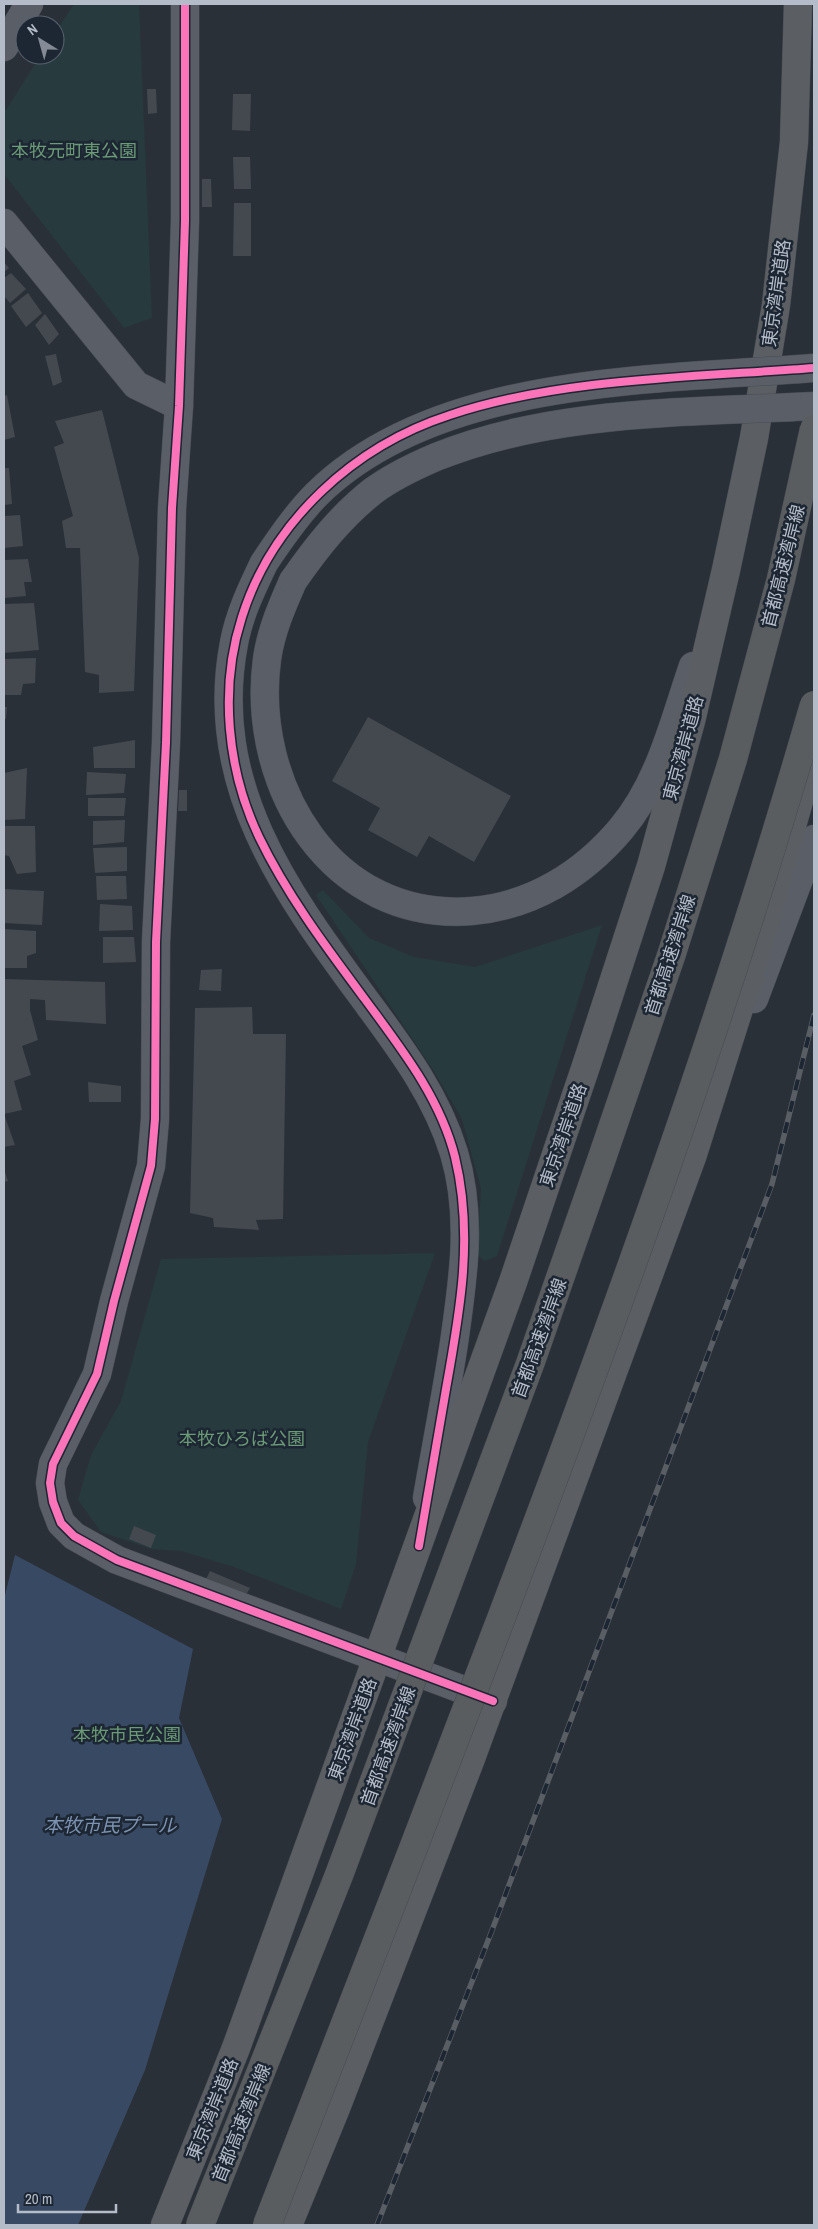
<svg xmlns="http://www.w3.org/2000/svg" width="818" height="2229" font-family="'Archivo Narrow','Noto Sans JP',sans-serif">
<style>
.green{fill:#273a3e}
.water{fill:#384963}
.building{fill:#444950}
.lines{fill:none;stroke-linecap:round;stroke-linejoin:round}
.tertiary-casing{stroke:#484c53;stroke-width:29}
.trunk-casing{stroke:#474c53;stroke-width:29}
.tertiary{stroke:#5a5e66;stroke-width:28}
.trunk{stroke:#5b5f64;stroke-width:28}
.rail-casing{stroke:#595d64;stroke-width:5.5}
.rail{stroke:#1d2633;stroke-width:4;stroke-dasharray:11;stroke-linecap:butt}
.tertiary-bridge-casing{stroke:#484c53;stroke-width:29;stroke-linecap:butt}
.motorway-bridge-casing{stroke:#474c53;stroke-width:29;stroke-linecap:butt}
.tertiary-bridge{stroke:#5a5e66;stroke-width:28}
.motorway-bridge{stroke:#5a5d60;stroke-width:28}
.cycleway-casing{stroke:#1d2633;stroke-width:11}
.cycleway{stroke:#fb73b8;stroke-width:8}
.labels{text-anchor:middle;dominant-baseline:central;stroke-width:5;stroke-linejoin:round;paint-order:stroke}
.park-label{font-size:18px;fill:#6b9a76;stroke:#1d2633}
.street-label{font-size:18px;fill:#b4bcc9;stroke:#1d2633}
.water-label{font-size:19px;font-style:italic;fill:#7c92b1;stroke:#1d2633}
</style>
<rect width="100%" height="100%" fill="#2a3038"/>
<g class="green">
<path d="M 74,4 L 139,4 L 152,318 L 124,328 L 4,174 L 4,113 L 41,55 L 55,55 L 55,33 Z"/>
<path d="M 323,890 L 369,938 L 414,957 L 475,967 L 602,925 L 497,1256 L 485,1261 L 477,1255 L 481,1189 L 462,1119 L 432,1068 L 316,895 Z"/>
<path d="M 435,1253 L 368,1442 L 356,1564 L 341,1609 L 234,1567 L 181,1551 L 152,1549 L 101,1532 L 78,1500 L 91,1455 L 121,1401 L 161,1259 Z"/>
</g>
<path class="water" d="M 15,1555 L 193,1649 L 179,1718 L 222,1819 L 145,2070 L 78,2225 L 4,2225 L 4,1599 Z"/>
<g class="building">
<path d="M 147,89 L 156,89 L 157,113 L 148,114 Z"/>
<path d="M 233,94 L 251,94 L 250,131 L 232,130 Z"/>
<path d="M 233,157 L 250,157 L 251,189 L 234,189 Z"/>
<path d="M 202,179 L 211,179 L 212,207 L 202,207 Z"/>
<path d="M 234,203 L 251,203 L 251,256 L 233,256 Z"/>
<path d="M 4,262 L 9,268 L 4,272 Z"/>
<path d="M 11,273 L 26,289 L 10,303 L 4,296 L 4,278 Z"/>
<path d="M 28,293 L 42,313 L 26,327 L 11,306 Z"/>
<path d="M 45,314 L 59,334 L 49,345 L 35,325 Z"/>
<path d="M 56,354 L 62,382 L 53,386 L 45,356 Z"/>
<path d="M 7,395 L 15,437 L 4,440 L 4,396 Z"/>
<path d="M 102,410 L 139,558 L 134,691 L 99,693 L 99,675 L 85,672 L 80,548 L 66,548 L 62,521 L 73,516 L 54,447 L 64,443 L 55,421 Z"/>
<path d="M 4,468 L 9,468 L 12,504 L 4,505 Z"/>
<path d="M 20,515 L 23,546 L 4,548 L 4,516 Z"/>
<path d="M 28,559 L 32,582 L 24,582 L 26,596 L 4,598 L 4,560 Z"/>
<path d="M 34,603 L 39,650 L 4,653 L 4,604 Z"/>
<path d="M 36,658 L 35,683 L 23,684 L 21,695 L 4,695 L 4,659 Z"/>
<path d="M 4,707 L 7,707 L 6,719 L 4,719 Z"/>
<path d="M 368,717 L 511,796 L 474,862 L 429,836 L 417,857 L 368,830 L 380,808 L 332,781 Z"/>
<path d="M 135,740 L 135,768 L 94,768 L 93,747 Z"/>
<path d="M 27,768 L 25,819 L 4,820 L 4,773 Z"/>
<path d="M 87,772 L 126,774 L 124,793 L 86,795 Z"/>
<path d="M 179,790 L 187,790 L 187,811 L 178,811 Z"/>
<path d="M 88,798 L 126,798 L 124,816 L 88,816 Z"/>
<path d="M 125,820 L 124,842 L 93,845 L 93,821 Z"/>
<path d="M 4,826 L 35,826 L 36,872 L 17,874 L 9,856 L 4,855 Z"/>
<path d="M 127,847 L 127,871 L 95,873 L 93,848 Z"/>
<path d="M 96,876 L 126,876 L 127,899 L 97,900 Z"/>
<path d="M 4,889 L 44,891 L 42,925 L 4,923 Z"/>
<path d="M 100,904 L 132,906 L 133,930 L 99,931 Z"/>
<path d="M 4,929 L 36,931 L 36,953 L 27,956 L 27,968 L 4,968 Z"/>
<path d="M 103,937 L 134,937 L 136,962 L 103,963 Z"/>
<path d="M 222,969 L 221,991 L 199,990 L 201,970 Z"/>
<path d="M 4,979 L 105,982 L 106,1024 L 46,1020 L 45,1000 L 30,999 L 30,1010 L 38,1040 L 22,1046 L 31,1075 L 14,1081 L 22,1110 L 4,1114 Z"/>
<path d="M 252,1007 L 253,1034 L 286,1034 L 283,1219 L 256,1220 L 259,1230 L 214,1227 L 213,1218 L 190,1213 L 195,1008 Z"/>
<path d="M 88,1082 L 121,1086 L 121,1102 L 89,1102 Z"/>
<path d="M 4,1114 L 15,1145 L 4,1147 Z"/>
<path d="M 4,1169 L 8,1181 L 4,1182 Z"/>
<path d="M 134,1526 L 156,1535 L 151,1548 L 129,1539 Z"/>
<path d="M 210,1571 L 250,1588 L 246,1595 L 206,1579 Z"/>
</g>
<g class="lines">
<g class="tertiary-casing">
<g id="tertiary">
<path d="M 185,4 L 185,221 L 179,406 L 172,508 L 166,743 L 156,942 L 155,1119 L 151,1166 L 114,1301 L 97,1374 L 53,1464 L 50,1483 L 53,1502 L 61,1523 L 74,1536 L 117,1560 L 493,1701"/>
<path d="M 4,47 L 29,4"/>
<path d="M 4,223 L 136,385 L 179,406"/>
<path d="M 264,563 C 252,588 239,615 234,643 C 207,783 284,890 363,997 C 399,1046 436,1094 454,1153 C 473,1216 463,1280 454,1343 C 446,1395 436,1446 427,1498"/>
<path d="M 293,581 C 282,606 271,631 267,659 C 250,786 332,922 472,911 C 532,906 583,874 621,829 C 660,783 674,721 693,666"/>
<path d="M 754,999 L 814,839"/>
</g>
</g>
<g class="trunk-casing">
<g id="trunk">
<path d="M 165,2225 L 236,2048 L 513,1282 L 588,1060 L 651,866 L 691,721 L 726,570 L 754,438 L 776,305 L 794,142 L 798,4"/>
<path d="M 288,2225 L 336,2108 L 470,1761 L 692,1157 L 750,974 L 814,748"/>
</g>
</g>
<use href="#tertiary" class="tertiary"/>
<use href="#trunk" class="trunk"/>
<g class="rail-casing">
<path id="rail" d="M 377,2225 L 491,1933 L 772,1184 L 814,1015"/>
</g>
<use href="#rail" class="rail"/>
<g class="tertiary-bridge-casing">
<g id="tertiary-bridge">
<path d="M 264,563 C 280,539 297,514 317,494 C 437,376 657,380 814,368"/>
<path d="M 293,581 C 316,548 340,517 373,491 C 392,477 415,466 436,457 C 555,409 689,413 814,406"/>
</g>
</g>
<g class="motorway-bridge-casing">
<g id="motorway-bridge">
<path d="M 200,2225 L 339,1875 L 530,1364 L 603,1155 L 672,953 L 733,759 L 781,579 L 814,429"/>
<path d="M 267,2225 C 347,2021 426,1816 504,1611 C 617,1313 726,1012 814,705"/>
</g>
</g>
<use href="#tertiary-bridge" class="tertiary-bridge"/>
<use href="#motorway-bridge" class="motorway-bridge"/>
<g class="cycleway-casing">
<g id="cycleway">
<path d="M 185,4 L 185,221 L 179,406 L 172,508 L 166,743 L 156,942 L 155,1119 L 151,1166 L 114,1301 L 97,1374 L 53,1464 L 50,1483 L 53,1502 L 61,1523 L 74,1536 L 117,1560 L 493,1701"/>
<path d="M 419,1546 C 428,1494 437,1442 446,1389 C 460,1312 474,1235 455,1157 C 440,1097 400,1047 364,998 C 326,947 287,895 259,837 C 227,770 219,688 242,617 C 272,521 354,446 450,415 C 560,378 698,377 814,368"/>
</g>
</g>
<use href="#cycleway" class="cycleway"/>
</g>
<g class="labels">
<g class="park-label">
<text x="74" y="150">本牧元町東公園</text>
<text x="242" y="1438">本牧ひろば公園</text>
<text x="127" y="1734">本牧市民公園</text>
</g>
<g class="street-label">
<text transform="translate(776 293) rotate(-82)">東京湾岸道路</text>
<text transform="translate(783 566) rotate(-76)">首都高速湾岸線</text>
<text transform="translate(683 748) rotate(-75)">東京湾岸道路</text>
<text transform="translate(670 955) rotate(-72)">首都高速湾岸線</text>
<text transform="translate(563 1135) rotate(-71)">東京湾岸道路</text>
<text transform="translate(539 1338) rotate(-70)">首都高速湾岸線</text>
<text transform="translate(352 1729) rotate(-70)">東京湾岸道路</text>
<text transform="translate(388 1746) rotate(-70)">首都高速湾岸線</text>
<text transform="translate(212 2109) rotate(-68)">東京湾岸道路</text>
<text transform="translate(241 2123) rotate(-68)">首都高速湾岸線</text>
</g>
<g class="water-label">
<text x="110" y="1825">本牧市民プール</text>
</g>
</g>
<rect width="818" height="2229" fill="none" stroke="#b4bcc9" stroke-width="10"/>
<g transform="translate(40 40) rotate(323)"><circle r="24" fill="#1d2633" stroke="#59626f"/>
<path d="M0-4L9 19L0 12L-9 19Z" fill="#848b96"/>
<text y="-8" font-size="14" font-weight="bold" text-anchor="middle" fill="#b4bcc9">N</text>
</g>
<path d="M18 2204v8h98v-8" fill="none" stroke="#b4bcc9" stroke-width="2.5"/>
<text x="25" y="2204" font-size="15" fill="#b4bcc9" stroke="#1d2633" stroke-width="4" paint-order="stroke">20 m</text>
</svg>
